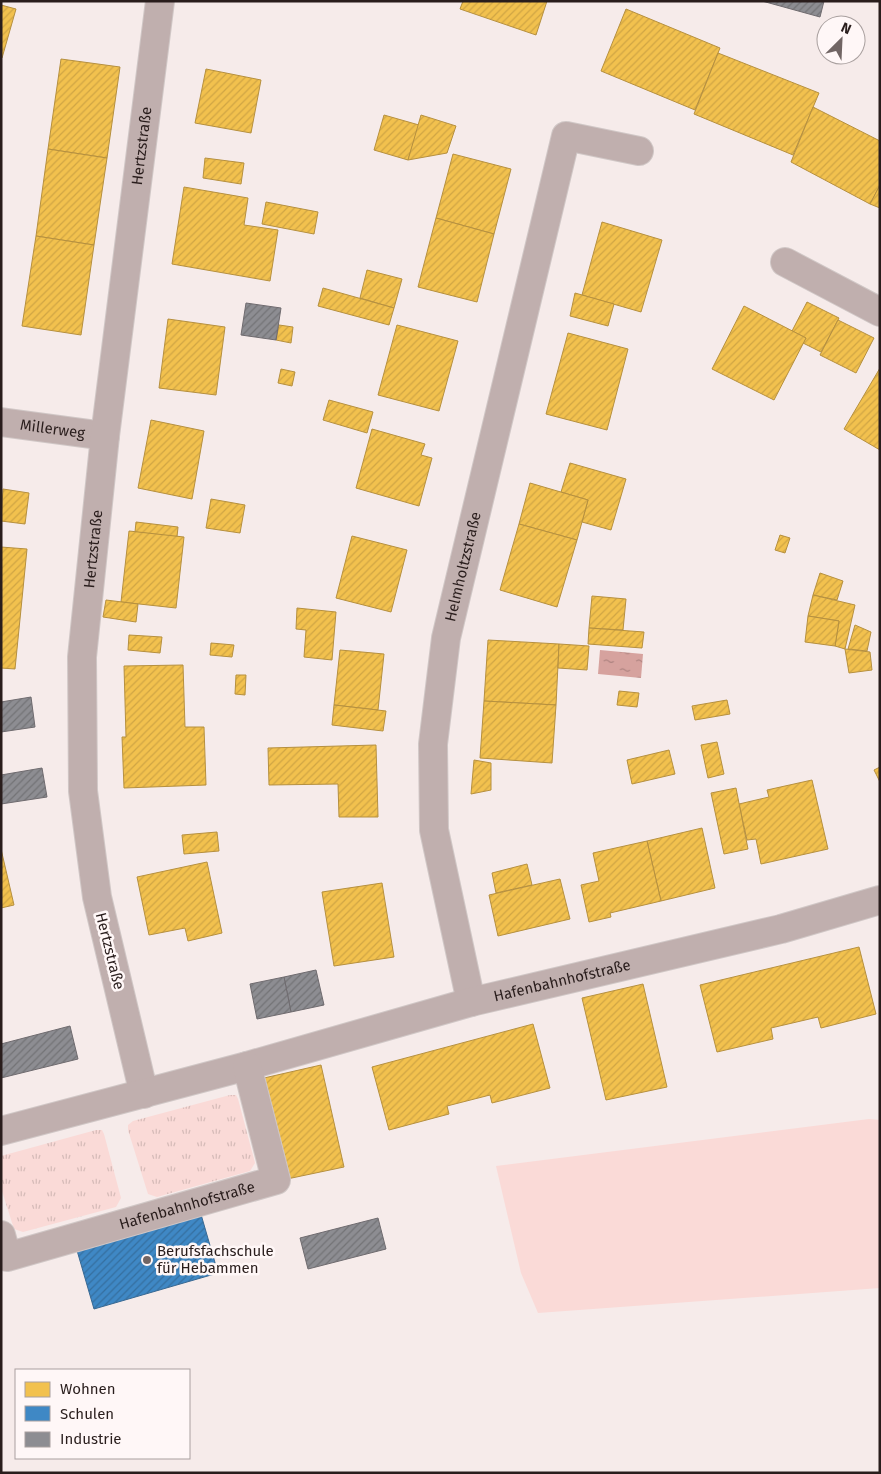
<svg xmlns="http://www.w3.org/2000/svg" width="881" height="1474" font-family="'Fira Sans',sans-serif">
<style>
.grass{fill:url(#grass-tufts)}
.garden{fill:#fadad7}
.water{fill:url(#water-ripples)}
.homes{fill:url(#homes-hatch);stroke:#b6903f}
.schools{fill:url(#schools-hatch);stroke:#386892}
.industry{fill:url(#industry-hatch);stroke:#6f6b6f}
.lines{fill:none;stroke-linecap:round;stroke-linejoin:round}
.minor-casing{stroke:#d0c7c6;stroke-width:30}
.minor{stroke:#c0afae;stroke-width:28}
.poi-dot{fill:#716564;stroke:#fff7f7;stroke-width:2}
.labels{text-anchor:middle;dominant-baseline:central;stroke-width:5;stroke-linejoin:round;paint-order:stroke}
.street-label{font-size:15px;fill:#291d1c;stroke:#fff7f7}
.poi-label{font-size:15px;fill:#291d1c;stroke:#fff7f7;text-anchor:start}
</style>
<defs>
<pattern id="grass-tufts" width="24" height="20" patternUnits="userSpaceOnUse" patternTransform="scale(1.25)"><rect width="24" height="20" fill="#fadad7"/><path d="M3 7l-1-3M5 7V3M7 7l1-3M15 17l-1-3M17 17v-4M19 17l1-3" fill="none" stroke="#d6bbb8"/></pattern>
<pattern id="water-ripples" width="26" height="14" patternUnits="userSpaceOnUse" patternTransform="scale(1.25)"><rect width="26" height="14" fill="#d6a29e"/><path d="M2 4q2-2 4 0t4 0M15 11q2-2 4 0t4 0" fill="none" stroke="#ae8380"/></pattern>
<pattern id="homes-hatch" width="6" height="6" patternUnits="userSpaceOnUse" patternTransform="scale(1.25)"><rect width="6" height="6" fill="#f2c14e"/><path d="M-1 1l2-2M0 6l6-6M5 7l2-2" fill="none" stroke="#d0a544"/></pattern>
<pattern id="schools-hatch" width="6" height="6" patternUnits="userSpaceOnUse" patternTransform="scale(1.25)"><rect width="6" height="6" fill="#3f88c5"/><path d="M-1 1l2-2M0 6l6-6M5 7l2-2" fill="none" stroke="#356f9f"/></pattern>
<pattern id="industry-hatch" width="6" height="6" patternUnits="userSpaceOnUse" patternTransform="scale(1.25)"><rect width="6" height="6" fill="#8d8d92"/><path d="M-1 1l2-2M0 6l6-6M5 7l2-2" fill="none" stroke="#737376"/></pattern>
</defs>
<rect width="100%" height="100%" fill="#f6ebea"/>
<g class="grass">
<path d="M 230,1095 L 236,1095 L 238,1099 L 255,1163 L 250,1171 L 157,1197 L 148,1194 L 128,1130 L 128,1125 L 133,1121 Z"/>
<path d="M 96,1130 L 102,1130 L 104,1134 L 121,1198 L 116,1207 L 23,1232 L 14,1229 L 1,1188 L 1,1156 Z"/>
</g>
<path class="garden" d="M 869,1119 L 880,1120 L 880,1288 L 538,1313 L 521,1273 L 496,1166 Z"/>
<path class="water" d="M 600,650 L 643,654 L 641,678 L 598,674 Z"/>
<g class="homes">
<path d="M 463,1 L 547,1 L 536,35 L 460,9 Z"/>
<path d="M 1,5 L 16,9 L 2,58 L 1,58 Z"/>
<path d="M 626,9 L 720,48 L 695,110 L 601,71 Z"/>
<path d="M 718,53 L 819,93 L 793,155 L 694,114 Z"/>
<path d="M 61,59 L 120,67 L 107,158 L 48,149 Z"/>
<path d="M 206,69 L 261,80 L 251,133 L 195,123 Z"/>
<path d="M 813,107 L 880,141 L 880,185 L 870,204 L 791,162 Z"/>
<path d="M 384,115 L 419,125 L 408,160 L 374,150 Z"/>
<path d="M 421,115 L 456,126 L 447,153 L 408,160 Z"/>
<path d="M 48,149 L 107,158 L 94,245 L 36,236 Z"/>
<path d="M 453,154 L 511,169 L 494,234 L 436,218 Z"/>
<path d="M 205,158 L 244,163 L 241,184 L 203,178 Z"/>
<path d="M 880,185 L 880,208 L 870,204 Z"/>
<path d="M 184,187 L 248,198 L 244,225 L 278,230 L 270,281 L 172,264 Z"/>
<path d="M 266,202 L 318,212 L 314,234 L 262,224 Z"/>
<path d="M 436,218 L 494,234 L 477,302 L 418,287 Z"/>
<path d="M 602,222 L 662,240 L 641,312 L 582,295 Z"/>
<path d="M 36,236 L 94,245 L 81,335 L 22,326 Z"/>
<path d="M 367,270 L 402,279 L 394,308 L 360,298 Z"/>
<path d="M 323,288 L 394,308 L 389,325 L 318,306 Z"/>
<path d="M 575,293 L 614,304 L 608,326 L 570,316 Z"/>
<path d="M 807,302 L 839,318 L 821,352 L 803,343 L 806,338 L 792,331 Z"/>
<path d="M 744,306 L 806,338 L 774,400 L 712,369 Z"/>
<path d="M 168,319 L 225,327 L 216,395 L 159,388 Z"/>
<path d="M 838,320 L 874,338 L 856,373 L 820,355 Z"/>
<path d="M 279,325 L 293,327 L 291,343 L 276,340 Z"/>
<path d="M 397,325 L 458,341 L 439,411 L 378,395 Z"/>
<path d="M 568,333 L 628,349 L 607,430 L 546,414 Z"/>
<path d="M 880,368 L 880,450 L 844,429 Z"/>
<path d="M 281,369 L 295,372 L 292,386 L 278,383 Z"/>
<path d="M 329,400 L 373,412 L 367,433 L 323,420 Z"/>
<path d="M 151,420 L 204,431 L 192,499 L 138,488 Z"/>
<path d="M 372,429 L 425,444 L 421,455 L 432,458 L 419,506 L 356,488 Z"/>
<path d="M 570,463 L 626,479 L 611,530 L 582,522 L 588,500 L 561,492 Z"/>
<path d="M 530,483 L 588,500 L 577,540 L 519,524 Z"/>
<path d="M 3,489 L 29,493 L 25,524 L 1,521 Z"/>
<path d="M 211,499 L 245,505 L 240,533 L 206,528 Z"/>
<path d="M 136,522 L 178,527 L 177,537 L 135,532 Z"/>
<path d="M 519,524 L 577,540 L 557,607 L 500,590 Z"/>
<path d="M 129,531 L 184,537 L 176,608 L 121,602 Z"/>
<path d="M 780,535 L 790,538 L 785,553 L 775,550 Z"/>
<path d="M 352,536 L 407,550 L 391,612 L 336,598 Z"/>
<path d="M 1,547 L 27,549 L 15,669 L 1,668 Z"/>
<path d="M 820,573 L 843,581 L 837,600 L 813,595 Z"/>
<path d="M 813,595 L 855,605 L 845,649 L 835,646 L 839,621 L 808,616 Z"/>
<path d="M 592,596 L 626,599 L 623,630 L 589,628 Z"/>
<path d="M 106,600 L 138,604 L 136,622 L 103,617 Z"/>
<path d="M 297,608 L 336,612 L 332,660 L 304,657 L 306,630 L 296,629 Z"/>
<path d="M 808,616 L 839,621 L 835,646 L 805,642 Z"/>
<path d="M 855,625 L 871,632 L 867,651 L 848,649 Z"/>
<path d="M 589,628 L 644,632 L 642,648 L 588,644 Z"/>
<path d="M 129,635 L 162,637 L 160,653 L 128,650 Z"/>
<path d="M 488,640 L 559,644 L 556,705 L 484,701 Z"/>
<path d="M 211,643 L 234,645 L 232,657 L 210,655 Z"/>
<path d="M 559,644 L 589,646 L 587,670 L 558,668 Z"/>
<path d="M 845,649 L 870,652 L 872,670 L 849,673 Z"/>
<path d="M 340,650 L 384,654 L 378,710 L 334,705 Z"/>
<path d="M 183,665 L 185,727 L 204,727 L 206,785 L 124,788 L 122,737 L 126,737 L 124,666 Z"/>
<path d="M 236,675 L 246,675 L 245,695 L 235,694 Z"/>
<path d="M 619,691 L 639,693 L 637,707 L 617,705 Z"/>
<path d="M 727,700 L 730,714 L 695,720 L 692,706 Z"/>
<path d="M 484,701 L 556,705 L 552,763 L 480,758 Z"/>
<path d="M 334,705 L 386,711 L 383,731 L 332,725 Z"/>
<path d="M 717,742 L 724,774 L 708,778 L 701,745 Z"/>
<path d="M 376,745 L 378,817 L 339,817 L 338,784 L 269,785 L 268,748 Z"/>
<path d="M 669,750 L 675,774 L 632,784 L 627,760 Z"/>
<path d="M 474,760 L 491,763 L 491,790 L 471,794 Z"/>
<path d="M 880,767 L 880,782 L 874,770 Z"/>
<path d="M 812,780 L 828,849 L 761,864 L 756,839 L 747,840 L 739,804 L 769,797 L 767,790 Z"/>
<path d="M 736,788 L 748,849 L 724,854 L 711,793 Z"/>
<path d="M 702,828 L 715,888 L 661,901 L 647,841 Z"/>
<path d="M 217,832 L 219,851 L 184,854 L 182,835 Z"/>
<path d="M 647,841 L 661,901 L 610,913 L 611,917 L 589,922 L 581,885 L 599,881 L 593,853 Z"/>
<path d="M 1,849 L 14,905 L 1,908 Z"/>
<path d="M 207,862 L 222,933 L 188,941 L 185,928 L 149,935 L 137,877 Z"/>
<path d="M 527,864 L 532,885 L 496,893 L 492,873 Z"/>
<path d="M 560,879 L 570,919 L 498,936 L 489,895 Z"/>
<path d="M 382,883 L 394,957 L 334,966 L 322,892 Z"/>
<path d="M 859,947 L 876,1014 L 821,1028 L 818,1017 L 771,1028 L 773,1039 L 717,1052 L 700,985 Z"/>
<path d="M 643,984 L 667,1087 L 606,1100 L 582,998 Z"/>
<path d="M 533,1024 L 550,1088 L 492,1103 L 490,1095 L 447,1106 L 449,1114 L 389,1130 L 372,1067 Z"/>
<path d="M 321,1065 L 344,1167 L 287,1179 L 264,1078 Z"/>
</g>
<path class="schools" d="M 200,1211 L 218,1273 L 94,1309 L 76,1247 Z"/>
<g class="industry">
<path d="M 762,1 L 824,1 L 820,17 Z"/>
<path d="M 246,303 L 281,308 L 276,340 L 241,335 Z"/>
<path d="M 31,697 L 35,727 L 1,732 L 1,702 Z"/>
<path d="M 42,768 L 47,797 L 1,804 L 1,775 Z"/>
<path d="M 316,970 L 324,1005 L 291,1012 L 284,977 Z"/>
<path d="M 284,977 L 291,1012 L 257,1019 L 250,984 Z"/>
<path d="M 70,1026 L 78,1059 L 1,1078 L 1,1044 Z"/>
<path d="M 378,1218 L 386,1249 L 308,1269 L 300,1238 Z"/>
</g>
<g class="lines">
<g class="minor-casing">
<g id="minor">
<path d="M 785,262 L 880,312"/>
<path id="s1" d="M 1,422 L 105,436"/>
<path id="s2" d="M 471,1002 L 434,830 L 433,744 L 446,638 L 566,136 L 639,151"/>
<path id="s3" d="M 144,1094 L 97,897 L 83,791 L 82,657 L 105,436 L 160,1"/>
<path id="s4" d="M 1,1131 L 247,1066 L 471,1002 L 781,929 L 880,900"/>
<path id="s5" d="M 1,1235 L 7,1257 L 276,1180 L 247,1066"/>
</g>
</g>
<use href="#minor" class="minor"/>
</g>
<circle class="poi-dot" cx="147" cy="1260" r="5"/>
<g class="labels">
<g class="street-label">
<text stroke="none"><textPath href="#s3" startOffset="958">Hertzstraße</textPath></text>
<text stroke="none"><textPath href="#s1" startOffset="52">Millerweg</textPath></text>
<text stroke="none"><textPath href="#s3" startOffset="552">Hertzstraße</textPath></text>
<text stroke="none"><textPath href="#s2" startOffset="442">Helmholtzstraße</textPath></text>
<text transform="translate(110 951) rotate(76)">Hertzstraße</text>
<text stroke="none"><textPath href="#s4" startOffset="581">Hafenbahnhofstraße</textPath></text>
<text stroke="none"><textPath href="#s5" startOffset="210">Hafenbahnhofstraße</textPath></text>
</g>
<g class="poi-label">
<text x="157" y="1251">Berufsfachschule<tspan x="157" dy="17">für Hebammen</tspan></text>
</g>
</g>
<rect width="881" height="1474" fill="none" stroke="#291d1c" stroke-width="5"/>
<rect x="15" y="1369" width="175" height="90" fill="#fff7f7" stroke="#a9a09f"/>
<rect x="25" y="1382" width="25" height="15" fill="#f2c14e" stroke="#a9a09f"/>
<text x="60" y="1394" font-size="15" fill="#291d1c">Wohnen</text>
<rect x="25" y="1406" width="25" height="15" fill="#3f88c5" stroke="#a9a09f"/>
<text x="60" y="1419" font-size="15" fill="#291d1c">Schulen</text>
<rect x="25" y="1432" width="25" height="15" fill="#8d8d92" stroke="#a9a09f"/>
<text x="60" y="1444" font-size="15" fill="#291d1c">Industrie</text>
<g transform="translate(841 40) rotate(24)"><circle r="24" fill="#fff7f7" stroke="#a9a09f"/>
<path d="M0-4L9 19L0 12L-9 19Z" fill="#716564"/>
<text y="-8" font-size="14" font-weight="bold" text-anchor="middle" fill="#291d1c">N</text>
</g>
</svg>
